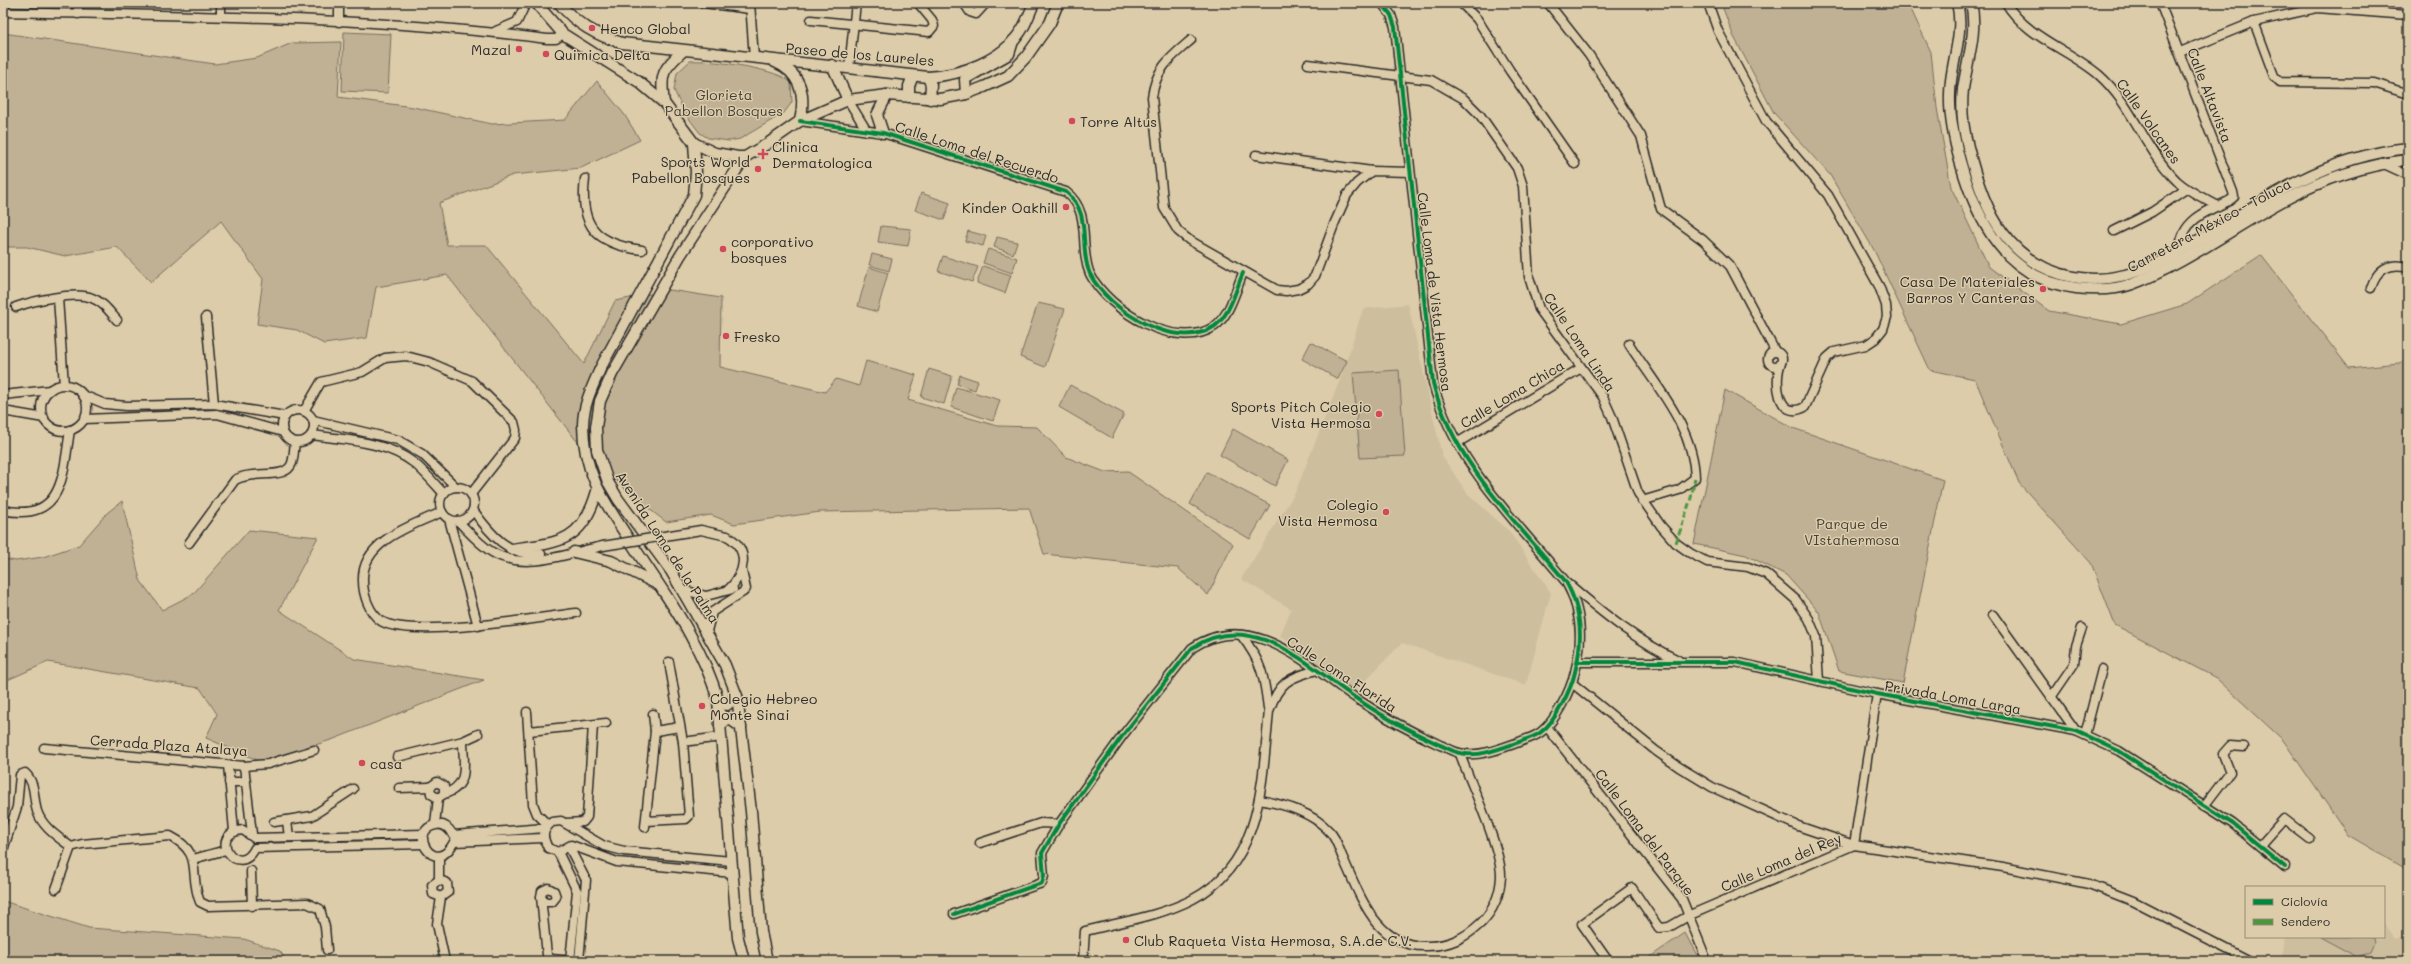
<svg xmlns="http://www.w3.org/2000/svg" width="2411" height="964" font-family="Mali,sans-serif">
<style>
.built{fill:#cdbe9e}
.green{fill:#c0b194;stroke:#766e60}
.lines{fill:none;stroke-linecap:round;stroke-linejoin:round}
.minor-casing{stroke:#2b2b2b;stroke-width:11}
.major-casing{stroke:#2b2b2b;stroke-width:13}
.minor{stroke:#ddcca9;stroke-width:8}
.major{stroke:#ddcca9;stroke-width:10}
.minor-bridge-casing{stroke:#2b2b2b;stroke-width:11;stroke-linecap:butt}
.minor-bridge{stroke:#ddcca9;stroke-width:8}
.quiet{stroke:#4d9640;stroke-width:3;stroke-dasharray:6 3;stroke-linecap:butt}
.cycleway-casing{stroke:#ddcca9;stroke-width:6}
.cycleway{stroke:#00873e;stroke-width:4}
.poi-dot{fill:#d1495b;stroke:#ddcca9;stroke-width:1.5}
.labels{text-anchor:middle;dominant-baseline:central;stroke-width:3;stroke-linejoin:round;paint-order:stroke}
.poi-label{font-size:14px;fill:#2b2b2b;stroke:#ddcca9;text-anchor:start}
.street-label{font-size:14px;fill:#2b2b2b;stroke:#ddcca9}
.park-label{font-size:14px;fill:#413f3b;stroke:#ddcca9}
</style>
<rect width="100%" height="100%" fill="#ddcca9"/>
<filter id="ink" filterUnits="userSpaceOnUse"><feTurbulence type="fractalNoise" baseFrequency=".025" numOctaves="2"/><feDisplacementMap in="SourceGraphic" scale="8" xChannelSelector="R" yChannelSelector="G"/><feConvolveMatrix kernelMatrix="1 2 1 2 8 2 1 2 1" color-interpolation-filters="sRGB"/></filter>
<g filter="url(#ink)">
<g class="built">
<path d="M 1408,304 L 1442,456 L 1467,493 L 1509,531 L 1551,593 L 1526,685 L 1402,643 L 1355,691 L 1280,636 L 1291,609 L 1241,579 L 1295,493 L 1343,372 L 1363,309 Z"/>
<path d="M 2384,923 L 2396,939 L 2408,934 L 2408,961 L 2280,961 L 2285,937 L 2384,937 Z"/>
</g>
<g class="green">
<path d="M 1721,3 L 1908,3 L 1931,52 L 1937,108 L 1951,187 L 1989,267 L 2049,311 L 2121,324 L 2187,304 L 2261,255 L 2349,368 L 2399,363 L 2408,359 L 2408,870 L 2348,835 L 2283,740 L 2216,678 L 2115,625 L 2091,563 L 2019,483 L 1975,379 L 1930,370 L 1874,250 L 1830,175 L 1774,113 L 1733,35 Z"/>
<path d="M 344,32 L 391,34 L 388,93 L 342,91 Z"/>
<path d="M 3,33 L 215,64 L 257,58 L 292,43 L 341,42 L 338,97 L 413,107 L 492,124 L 565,120 L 597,81 L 624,114 L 640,140 L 581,168 L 513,175 L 439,203 L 447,245 L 486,245 L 584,364 L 615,301 L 670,290 L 721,298 L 720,367 L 825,392 L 836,379 L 859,386 L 866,361 L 916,375 L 908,400 L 997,426 L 1037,427 L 1066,457 L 1105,472 L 1127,471 L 1233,544 L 1208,595 L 1178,568 L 1044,554 L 1029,508 L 820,512 L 734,524 L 711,515 L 666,522 L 631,495 L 576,440 L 447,275 L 376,287 L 367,338 L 324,344 L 297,330 L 257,324 L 263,279 L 221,221 L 151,282 L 117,247 L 65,256 L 27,247 L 3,247 Z"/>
<path d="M 690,61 C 706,59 782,69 791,83 L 792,102 L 784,113 L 740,139 L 729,141 L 708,138 L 700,133 L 684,112 L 674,90 L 677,73 Z"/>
<path d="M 921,193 L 950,203 L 944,220 L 915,210 Z"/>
<path d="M 881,226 L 911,229 L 908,246 L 878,242 Z"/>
<path d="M 968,231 L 986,236 L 983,246 L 965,241 Z"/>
<path d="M 997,237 L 1017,242 L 1013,254 L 994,247 Z"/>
<path d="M 988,249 L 1017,258 L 1012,273 L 983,263 Z"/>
<path d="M 872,254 L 892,259 L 889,271 L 869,265 Z"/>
<path d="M 943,256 L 978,267 L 972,282 L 938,271 Z"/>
<path d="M 983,266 L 1011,275 L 1005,293 L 977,283 Z"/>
<path d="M 869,267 L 888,273 L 877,312 L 858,306 Z"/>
<path d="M 1038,303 L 1065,309 L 1045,367 L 1020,357 Z"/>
<path d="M 1311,342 L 1347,361 L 1338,379 L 1302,359 Z"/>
<path d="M 929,369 L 952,376 L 944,404 L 921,397 Z"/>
<path d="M 1399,370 L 1405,456 L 1360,458 L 1353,373 Z"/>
<path d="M 960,375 L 978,381 L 975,390 L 957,384 Z"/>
<path d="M 1070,385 L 1124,414 L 1112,438 L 1059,407 Z"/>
<path d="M 956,387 L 1000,400 L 993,421 L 951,407 Z"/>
<path d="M 1725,390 L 1793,428 L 1943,480 L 1903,683 L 1839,671 L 1819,612 L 1786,575 L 1746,555 L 1694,544 Z"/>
<path d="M 1233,429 L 1288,460 L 1275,486 L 1220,455 Z"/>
<path d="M 1207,472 L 1270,505 L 1250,539 L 1190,504 Z"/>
<path d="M 122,501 L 140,580 L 162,610 L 193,594 L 249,530 L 318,537 L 279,610 L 354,659 L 484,680 L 334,739 L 262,762 L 206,738 L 217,714 L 200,688 L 48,662 L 3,682 L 3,559 L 16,561 L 43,557 L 79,545 L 107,513 Z"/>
<path d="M 3,901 L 89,928 L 244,939 L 280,951 L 286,961 L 3,961 Z"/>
<path d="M 1685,933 L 1700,961 L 1644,961 Z"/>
<path d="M 2320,937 L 2373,937 L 2374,943 L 2370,952 L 2357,957 Z"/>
</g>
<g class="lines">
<g class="minor-casing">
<g id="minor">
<path d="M 78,3 L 78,14"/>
<path d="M 703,3 L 750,9"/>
<path d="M 750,3 L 754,58"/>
<path d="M 964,3 L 970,12 L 976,14 L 986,3"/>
<path d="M 1461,3 L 1477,19 L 1510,71 L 1575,164"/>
<path d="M 1548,3 L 1589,55 L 1641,136 L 1661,209 L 1703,240 L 1730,266 L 1775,351"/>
<path d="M 1708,3 L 1718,31 L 1766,121 L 1828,195 L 1879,286 L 1886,305 L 1887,317 L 1883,329 L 1875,339 L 1866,345 L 1834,352 L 1827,358 L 1805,407 C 1777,422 1774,379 1781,363"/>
<path d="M 2006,3 C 2026,37 2070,50 2099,75 C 2132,104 2145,150 2177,181 C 2189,192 2204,198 2218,206"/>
<path d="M 2160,3 L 2233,192 L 2234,197 L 2229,201 C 2206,211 2181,221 2180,249"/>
<path d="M 3,12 C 184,16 367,16 547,39 L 556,39 L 563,34"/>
<path d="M 221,16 L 221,3"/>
<path d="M 811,20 L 929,32 L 934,26 L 932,20 L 918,3"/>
<path d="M 339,22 L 339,3"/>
<path d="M 2254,22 L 2274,76 L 2280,82 L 2374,83 L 2408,94"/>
<path d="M 496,31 L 517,22 L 526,3"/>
<path d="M 1191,40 C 1170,58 1156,68 1152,97 L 1164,208 L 1178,231 L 1189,240 L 1277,290 L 1286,291 L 1298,289 L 1308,284 L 1315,276 L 1335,222 L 1347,195 L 1357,183 L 1372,171 L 1410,172"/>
<path d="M 2180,52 L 2254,22 L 2317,8 L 2408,15"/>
<path d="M 1308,64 L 1431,80 L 1464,99 L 1480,115 L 1517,168 L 1523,186 L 1529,277 L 1539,309 L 1603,397 L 1612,417 L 1638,493 L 1661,526 L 1676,543 L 1690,553 L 1707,562 L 1748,567 L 1766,574 L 1796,600 L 1809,619 L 1816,636 L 1819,681"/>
<path d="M 849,68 L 856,3"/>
<path d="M 848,100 L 867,131"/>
<path d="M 800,121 L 883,133 L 1066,192 C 1093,213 1078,247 1090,274 C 1108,310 1177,353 1215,326 C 1230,315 1236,289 1243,273"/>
<path d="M 1256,155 L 1372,171"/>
<path d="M 2382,163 L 2408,175"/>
<path d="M 585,179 C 579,226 596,244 642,250"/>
<path d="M 2114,231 L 2152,212 L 2186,189"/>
<path d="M 2371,288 C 2377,270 2388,262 2408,267"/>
<path d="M 58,298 L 64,385"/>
<path d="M 16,307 C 32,301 75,291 92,298 C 103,302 109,311 117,320"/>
<path d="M 206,317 L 214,404"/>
<path d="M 1629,344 C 1655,385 1694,427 1695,478 L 1679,490 L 1642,501"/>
<circle cx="1775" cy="359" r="7"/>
<circle cx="64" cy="408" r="23"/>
<path d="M 3,395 L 50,390"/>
<path d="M 83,395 L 105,404 L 127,406 L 214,404 L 285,416"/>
<circle cx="298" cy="426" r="16"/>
<path d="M 3,411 L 44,418"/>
<path d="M 304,411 L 321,382 L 362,372 L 385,358 L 406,356 L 429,362 L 472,381 L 514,422 L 516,430 L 515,438 L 471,494"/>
<path d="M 84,419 L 217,414 L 283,432"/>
<path d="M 313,420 L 398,440 L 422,454 L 456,487"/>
<path d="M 312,435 C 345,440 386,441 414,463 C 425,472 434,483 444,494"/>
<path d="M 1457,443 L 1581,368"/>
<circle cx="457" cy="504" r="17"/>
<path d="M 3,510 C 64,523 63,474 70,430"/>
<path d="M 473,510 C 490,534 509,557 541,554"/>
<path d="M 442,512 C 413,525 361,541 363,581 C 363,594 369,613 381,621 C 410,639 538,618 576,613"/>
<path d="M 449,519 L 478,626"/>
<path d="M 458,521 C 469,532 479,544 492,552 C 525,572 568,553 603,546"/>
<path d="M 727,536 C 751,550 745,574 728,590"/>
<path d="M 189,543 L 235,480 C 253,469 286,481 292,463 C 294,457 294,448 295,442"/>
<path d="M 1571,586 C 1605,615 1637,641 1678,660"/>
<path d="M 683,590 L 706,596 L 733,589"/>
<path d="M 1993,615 L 2076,731"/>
<path d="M 707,631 L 712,612 L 743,592 L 746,589 L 742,571"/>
<path d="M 1241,635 C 1262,662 1264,676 1268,708"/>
<path d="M 1578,662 L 1735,662 L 1877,694 L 2076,731 L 2119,751 L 2233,824 L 2285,867"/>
<path d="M 1572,683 L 1656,751 L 1679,767 L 1712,787 L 1798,826 L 1854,845 L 2003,867 L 2089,884 L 2133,901 L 2250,961"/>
<path d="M 2052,696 L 2074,664 L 2076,646 L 2082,628"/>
<path d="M 527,712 L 533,804 L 537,814 L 548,825"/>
<path d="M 1547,727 L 1682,899 L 1707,961"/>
<path d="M 529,731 L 606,723"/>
<path d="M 655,731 L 680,727"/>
<path d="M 2085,735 L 2102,669"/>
<path d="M 683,742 L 721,737"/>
<path d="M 44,748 L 244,766 L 268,764 L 314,750"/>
<path d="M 397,757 L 463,741"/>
<path d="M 228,765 L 234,831"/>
<path d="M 244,766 L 252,834"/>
<path d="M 229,782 L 245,782"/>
<path d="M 437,782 L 444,786 L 444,794 L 438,798 L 431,794 L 430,787 Z"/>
<path d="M 399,788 L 430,787"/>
<path d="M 444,794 C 471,785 463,764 463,741 L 478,734"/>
<path d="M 1260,800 C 1286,805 1312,812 1330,832 C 1336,838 1339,849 1342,856 C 1360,895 1376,948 1427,946 C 1449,946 1465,938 1481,923 C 1493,911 1500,894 1501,877 C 1502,850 1470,782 1460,754"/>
<path d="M 2204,806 L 2230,772 L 2223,754 L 2230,746 L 2244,747"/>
<path d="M 287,821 L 289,837"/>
<path d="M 646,821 L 686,819 L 689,816 L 683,742 L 669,662"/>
<path d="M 274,822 L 312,816 L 353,789"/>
<path d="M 566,823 L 583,822 L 587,817 L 593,725"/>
<path d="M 435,824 L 438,798"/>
<path d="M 645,827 L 655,731 L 653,714"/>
<path d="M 543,838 L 454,842 C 435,879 406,830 436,825 C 444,823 449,828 453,835 L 545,828"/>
<path d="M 980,843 L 1041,823 L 1059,824"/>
<path d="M 423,844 L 255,848 C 239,881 205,834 243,830 L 254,838 L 424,834"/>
<path d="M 1854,845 L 1877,694"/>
<path d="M 2260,846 L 2284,819 L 2310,839"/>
<path d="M 569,847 L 586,880 L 579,961"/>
<path d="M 3,850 L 17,807 L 20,775 L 25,773 C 36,783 33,798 37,811 C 42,827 58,837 71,847"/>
<path d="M 558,852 L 577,891 L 570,961"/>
<path d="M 193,859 L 226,850"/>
<path d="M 731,861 L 624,851 L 604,846 L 561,821 L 552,822 C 542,831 542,836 548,848 L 558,852 L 571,845 L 617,862 L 733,873"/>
<path d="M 251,871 L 252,906"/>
<path d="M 439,880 L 439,856"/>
<path d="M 548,888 L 554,891 L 556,897 L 552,902 L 545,902 L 541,897 L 542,891 Z"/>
<path d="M 56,889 L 71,847 L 82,844 L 170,836 C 205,854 188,873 200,902 L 208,906 L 307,903 L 320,909 L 325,927 L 327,950"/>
<path d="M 441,897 L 433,894 L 432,885 L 439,880 L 447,883 L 448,892 L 441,897 L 437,924 L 445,961"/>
<path d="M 541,897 L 547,955 L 551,959 L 574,961"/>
<path d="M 954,914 L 1042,883 L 1044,876 L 1042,853 L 1059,824 L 1123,735 L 1192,648 C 1254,606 1313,671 1363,703 C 1387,719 1414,733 1440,745 C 1446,747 1453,752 1460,753 C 1478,758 1502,748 1519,742 C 1526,739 1535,737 1541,732 C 1555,722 1571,690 1575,672 C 1583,641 1582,610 1566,582 C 1516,521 1453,462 1433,383 L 1395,27 L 1391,15 L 1382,3"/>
<path d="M 1606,958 L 1582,924 L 1632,888 L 1659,928 L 1669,927 L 1690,915 L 1854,845"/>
<path d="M 1083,961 L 1085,931 C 1120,922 1161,916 1193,899 C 1263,863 1262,780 1269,711 C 1279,682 1288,678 1317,670"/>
</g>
</g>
<g class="major-casing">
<g id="major">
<path d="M 536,3 L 563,34 L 639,82 L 664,103 L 694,143 L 715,153 L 738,157 L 745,157 L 767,144 L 800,121 L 848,100 L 887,95 L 940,99 L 966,94 L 984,87 L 1008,76 L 1026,57 L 1050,23 L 1058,3"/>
<path d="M 559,3 C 576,24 596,35 622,43 L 928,77 C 961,75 1002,61 1021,31 C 1027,22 1030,12 1034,3"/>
<path d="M 1957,3 C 1965,34 1950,64 1950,94 C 1949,117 1954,139 1960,161 C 1977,222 2006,279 2076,288 C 2093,290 2115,290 2132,284 C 2184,265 2235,226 2284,200 C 2323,179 2364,165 2408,160"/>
<path d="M 1971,3 C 1978,31 1967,61 1963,89 C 1961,108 1963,128 1968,147 C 1975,176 1985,209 2003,233 C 2040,283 2102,290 2155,264 C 2205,240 2250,205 2299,181 C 2333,164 2370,152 2408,148"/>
<path d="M 775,62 C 801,73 806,95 800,121"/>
<path d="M 832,65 L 848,100"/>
<path d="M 928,77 L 931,85 L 930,99"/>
<path d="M 966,94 L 965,79 L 1009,54 L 1013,41"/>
<path d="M 909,97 L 909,86 L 913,76"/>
<path d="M 664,103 C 660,74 662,70 683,51"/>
<path d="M 883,133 L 877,115 L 887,95"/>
<path d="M 694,143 L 696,172 L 694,195 L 601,367 C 593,385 583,405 583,425 C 583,474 606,504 632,544 C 664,593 702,643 718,700 L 738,938 L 744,961"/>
<path d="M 745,157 L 680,256 L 612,374 L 600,401 L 596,427 L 597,450 L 608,482 L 618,499 L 671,571 L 725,665 L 737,696 L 751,811 L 761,932 L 767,961"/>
<path d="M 511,549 C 559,543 583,542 597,491"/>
<path d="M 574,552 L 611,561 L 657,584"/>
<path d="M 718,700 L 727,705 L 737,696"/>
<path d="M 720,726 L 728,718 L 741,727"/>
</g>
</g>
<use href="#minor" class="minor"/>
<use href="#major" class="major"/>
<g class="minor-bridge-casing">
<path id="minor-bridge" d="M 603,546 L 701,530 L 727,536"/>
</g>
<use href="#minor-bridge" class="minor-bridge"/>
<path class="quiet" d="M 1676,543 L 1691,498 L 1695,478"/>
<g class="cycleway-casing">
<g id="cycleway">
<path d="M 800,121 L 883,133 L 1066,192 C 1093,213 1078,247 1090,274 C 1108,310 1177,353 1215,326 C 1230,315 1236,289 1243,273"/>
<path d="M 1578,662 L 1735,662 L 1877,694 L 2076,731 L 2119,751 L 2233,824 L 2285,867"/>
<path d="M 954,914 L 1042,883 L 1044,876 L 1042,853 L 1059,824 L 1123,735 L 1192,648 C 1254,606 1313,671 1363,703 C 1387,719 1414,733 1440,745 C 1446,747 1453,752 1460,753 C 1478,758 1502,748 1519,742 C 1526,739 1535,737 1541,732 C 1555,722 1571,690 1575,672 C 1583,641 1582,610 1566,582 C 1516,521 1453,462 1433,383 L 1395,27 L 1391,15 L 1382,3"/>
</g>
</g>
<use href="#cycleway" class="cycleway"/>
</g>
</g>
<g class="poi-dot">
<circle cx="592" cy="28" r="4"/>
<circle cx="519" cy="49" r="4"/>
<circle cx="546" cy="54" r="4"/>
<circle cx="1072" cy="121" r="4"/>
<path d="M761 148h4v4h4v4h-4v4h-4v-4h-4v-4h4z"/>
<circle cx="758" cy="169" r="4"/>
<circle cx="1066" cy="207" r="4"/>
<circle cx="723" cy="249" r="4"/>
<circle cx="2043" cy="289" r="4"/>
<circle cx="726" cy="336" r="4"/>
<circle cx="1379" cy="414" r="4"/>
<circle cx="1386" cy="512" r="4"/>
<circle cx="702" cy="706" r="4"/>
<circle cx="362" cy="763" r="4"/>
<circle cx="1126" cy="940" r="4"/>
</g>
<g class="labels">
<g class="poi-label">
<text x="600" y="28">Henco Global</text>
<text x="511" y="49" text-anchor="end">Mazal</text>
<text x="554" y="54">Quimica Delta</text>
<text x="1080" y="121">Torre Altus</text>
<text x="772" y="146">Clinica<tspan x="772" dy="16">Dermatologica</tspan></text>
<text x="750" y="161" text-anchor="end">Sports World<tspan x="750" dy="16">Pabellon Bosques</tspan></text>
<text x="1058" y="207" text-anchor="end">Kinder Oakhill</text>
<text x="731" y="241">corporativo<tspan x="731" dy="16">bosques</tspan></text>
<text x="2035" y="281" text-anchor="end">Casa De Materiales<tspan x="2035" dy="16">Barros Y Canteras</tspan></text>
<text x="734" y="336">Fresko</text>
<text x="1371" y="406" text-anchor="end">Sports Pitch Colegio<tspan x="1371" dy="16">Vista Hermosa</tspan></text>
<text x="1378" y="504" text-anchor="end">Colegio<tspan x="1378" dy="16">Vista Hermosa</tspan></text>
<text x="710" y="698">Colegio Hebreo<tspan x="710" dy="16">Monte Sinai</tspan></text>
<text x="370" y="763">casa</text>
<text x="1134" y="940">Club Raqueta Vista Hermosa, S.A.de C.V.</text>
</g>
<g class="street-label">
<text transform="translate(860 54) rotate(5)">Paseo de los Laureles</text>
<text transform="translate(2210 95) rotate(69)">Calle Altavista</text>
<text transform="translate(2149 121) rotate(55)">Calle Volcanes</text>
<text transform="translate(977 152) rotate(18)">Calle Loma del Recuerdo</text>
<text transform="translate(2209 225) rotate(-28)">Carretera México - Toluca</text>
<text transform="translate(1435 292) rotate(83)">Calle Loma de Vista Hermosa</text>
<text transform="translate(1580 342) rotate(56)">Calle Loma Linda</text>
<text transform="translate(1512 394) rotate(-31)">Calle Loma Chica</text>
<text transform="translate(668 547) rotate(57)">Avenida Loma de la Palma</text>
<text transform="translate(1342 674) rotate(33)">Calle Loma Florida</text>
<text transform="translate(1953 697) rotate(10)">Privada Loma Larga</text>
<text transform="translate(169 745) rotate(4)">Cerrada Plaza Atalaya</text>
<text transform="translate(1645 832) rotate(53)">Calle Loma del Parque</text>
<text transform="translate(1781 862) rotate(-23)">Calle Loma del Rey</text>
</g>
<g class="park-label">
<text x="724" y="94">Glorieta<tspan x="724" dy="16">Pabellon Bosques</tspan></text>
<text x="1852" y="523">Parque de<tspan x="1852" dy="16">VIstahermosa</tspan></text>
</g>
</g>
<rect width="2411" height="964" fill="none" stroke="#ddcca9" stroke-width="16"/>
<rect x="8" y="8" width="2395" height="948" fill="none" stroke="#2b2b2b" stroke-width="1.5" filter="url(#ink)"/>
<rect x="2245" y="886" width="140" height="52" fill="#ddcca9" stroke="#968c77"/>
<rect x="2253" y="899" width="20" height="6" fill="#00873e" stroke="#968c77"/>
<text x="2281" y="906" font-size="12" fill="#2b2b2b">Ciclovía</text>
<rect x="2253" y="919" width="20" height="6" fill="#4d9640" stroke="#968c77"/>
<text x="2281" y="926" font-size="12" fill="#2b2b2b">Sendero</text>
</svg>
